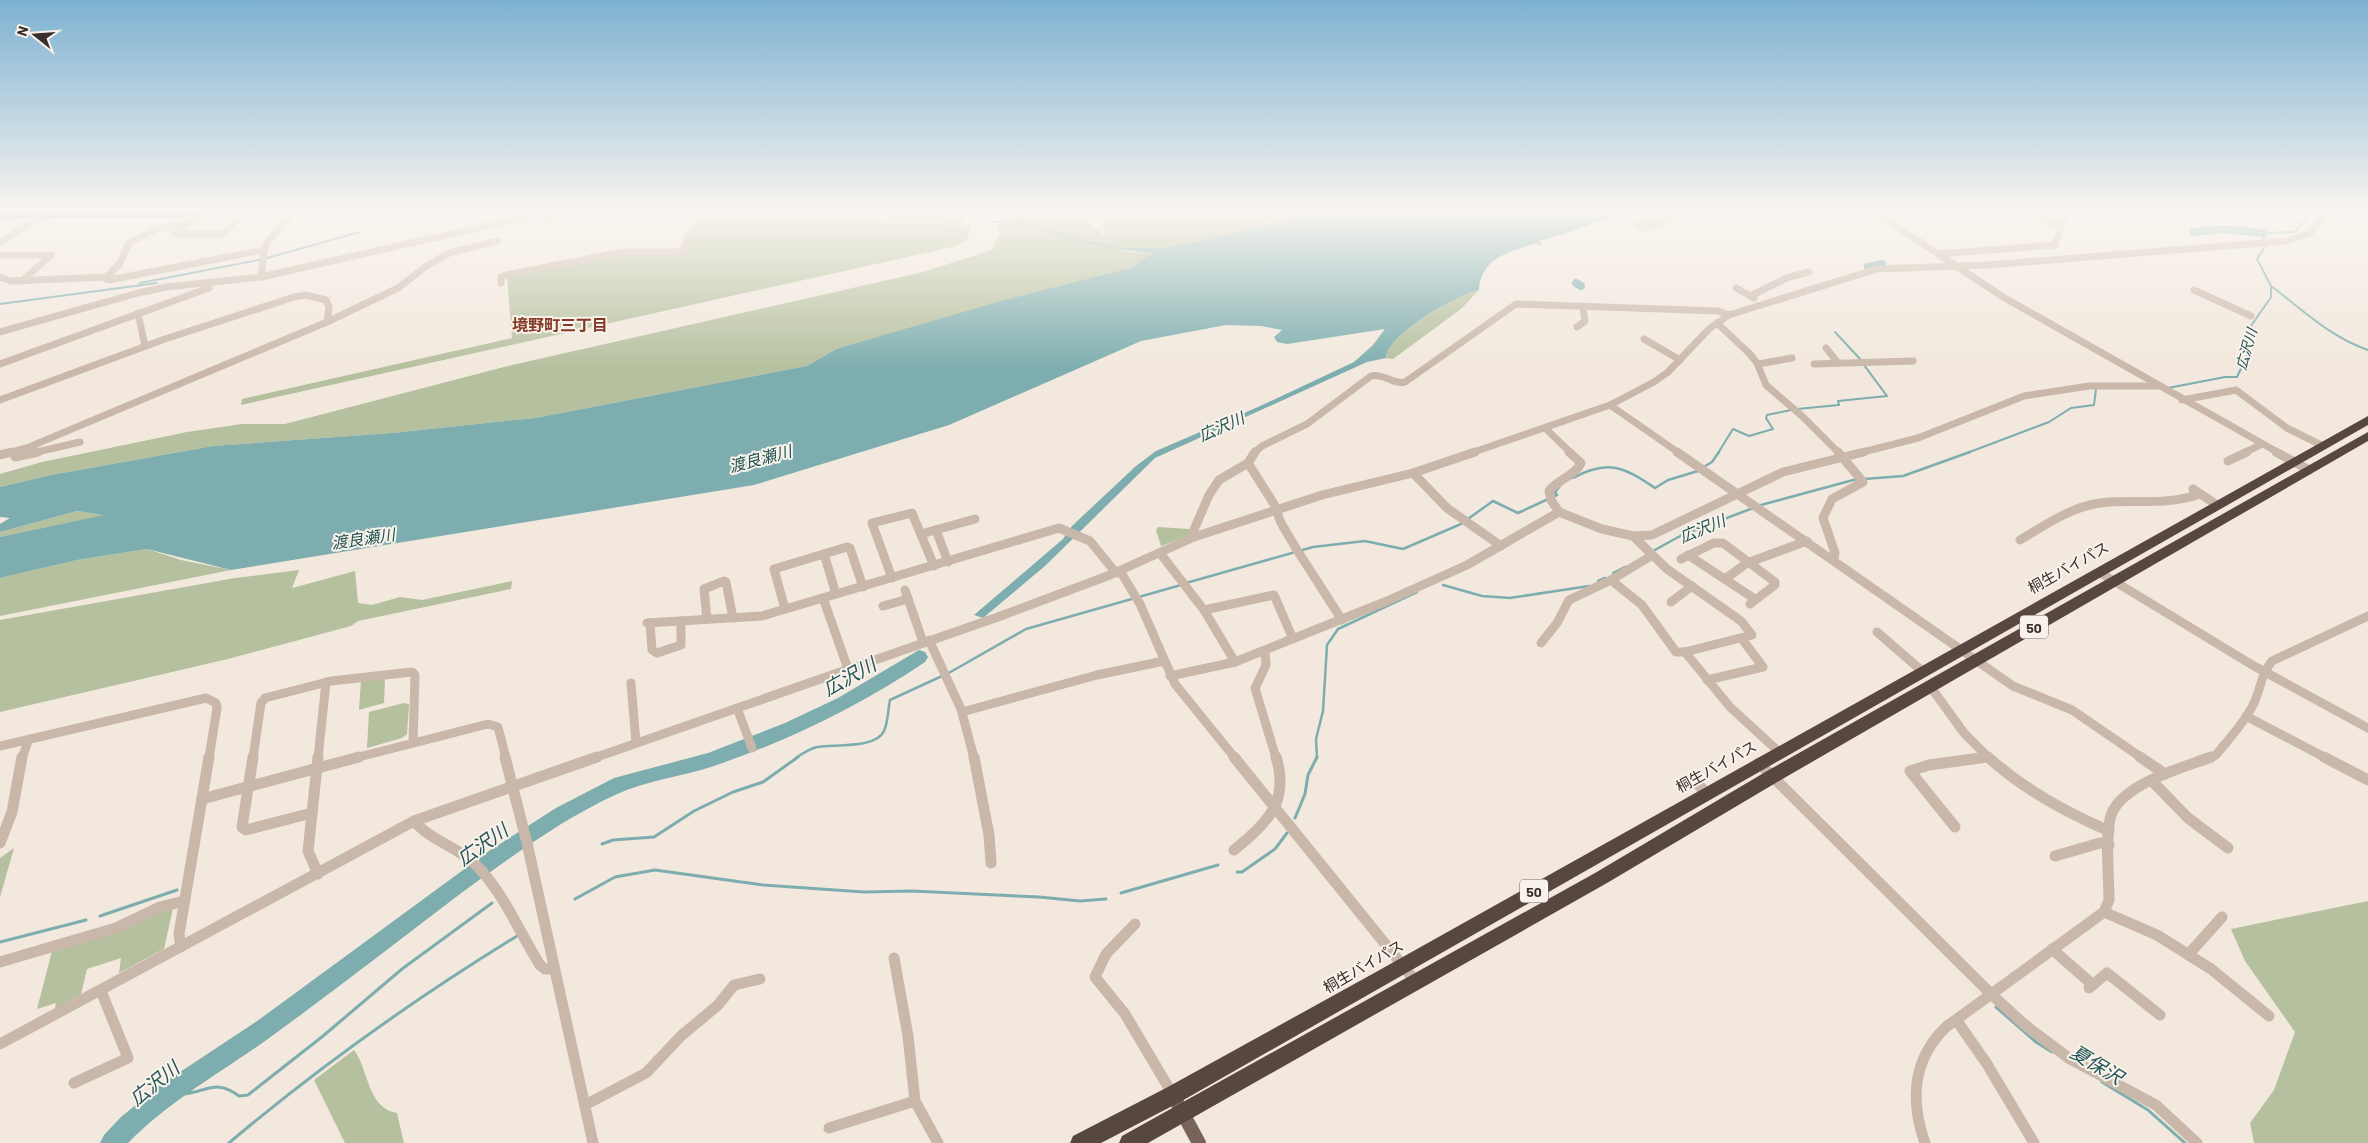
<svg xmlns="http://www.w3.org/2000/svg" width="2368" height="1143" font-family="Barlow,'Noto Sans JP',sans-serif">
<style>
.green{fill:#b5c09e}
.water{fill:#7dadae}
.lines{fill:none;stroke-linecap:round;stroke-linejoin:round}
.stream-far2{stroke:#7dadae;stroke-width:2}
.stream-far1{stroke:#7dadae;stroke-width:2.5}
.stream{stroke:#7dadae;stroke-width:3}
.canal{stroke:#7dadae;stroke-width:8}
.river{fill:#7dadae;fill-rule:evenodd}
.minor-far2{stroke:#c9b7aa;stroke-width:7}
.minor-far1{stroke:#c9b7aa;stroke-width:9}
.minor{stroke:#c9b7aa;stroke-width:11}
.major-far1{stroke:#78645b;stroke-width:9}
.major{stroke:#78645b;stroke-width:14}
.highway{fill:#584740;fill-rule:evenodd}
.labels{text-anchor:middle;dominant-baseline:central;stroke-width:4;stroke-linejoin:round;paint-order:stroke}
.far-water-label{font-size:14px;font-style:italic;fill:#205557;stroke:#f9f2ea}
.shield{fill:#f9f2ea;stroke:#716863;stroke-width:1}
.shield-label{font-size:14px;font-weight:bold;fill:#372d29}
.street-label{font-size:15px;fill:#372d29;stroke:#f9f2ea}
.neighbourhood-label{font-size:16px;font-weight:bold;fill:#833925;stroke:#f9f2ea}
.water-label{font-size:16px;font-style:italic;fill:#205557;stroke:#f9f2ea}
.near-water-label{font-size:19px;font-style:italic;fill:#205557;stroke:#f9f2ea}
</style>
<rect width="100%" height="100%" fill="#f2e8dd"/>
<g class="green">
<path d="M 1101,210 L 1328,210 L 1307,217 L 1165,248 L 1116,248 L 1132,252 L 1154,254 L 1142,259 L 1134,267 L 836,349 L 807,366 L 535,418 L 392,433 L 213,446 L 51,475 L 0,487 L 0,474 L 42,462 L 187,432 L 242,424 L 285,424 L 504,367 L 923,272 L 992,250 L 996,239 L 1001,232 L 997,231 L 1001,217 L 1086,212 L 1089,222 L 1105,236 Z"/>
<path d="M 1669,210 L 1702,210 L 1643,232 L 1631,223 Z"/>
<path d="M 892,212 L 964,216 L 960,225 L 887,221 Z"/>
<path d="M 703,218 L 784,220 L 831,218 L 971,226 L 967,240 L 957,246 L 241,405 L 242,399 L 512,338 L 507,277 L 619,254 L 678,255 L 686,251 L 693,232 Z"/>
<path d="M 1479,290 L 1461,309 L 1393,359 L 1386,358 C 1387,333 1457,296 1479,290 Z"/>
<path d="M 77,511 L 106,515 L 0,537 L 0,532 Z"/>
<path d="M 1158,527 L 1189,529 L 1190,535 L 1161,546 L 1156,530 Z"/>
<path d="M 147,549 L 181,560 L 231,570 L 0,616 L 0,578 L 77,560 Z"/>
<path d="M 299,570 L 292,588 L 355,571 L 358,603 L 372,605 L 400,597 L 422,600 L 512,581 L 511,589 L 358,621 L 351,626 L 228,659 L 0,712 L 0,620 L 235,578 Z"/>
<path d="M 385,678 L 384,703 L 359,710 L 361,680 Z"/>
<path d="M 404,703 L 409,704 L 407,734 L 402,738 L 367,748 L 369,712 Z"/>
<path d="M 14,848 L 0,897 L 0,858 Z"/>
<path d="M 2368,901 L 2368,1143 L 2254,1143 L 2250,1123 L 2274,1090 L 2295,1032 L 2245,961 L 2231,929 Z"/>
<path d="M 173,908 L 164,949 L 119,973 L 121,958 L 87,969 L 81,994 L 55,1009 L 56,1003 L 37,1009 L 52,951 Z"/>
<path d="M 354,1050 C 369,1070 367,1108 397,1113 L 404,1143 L 345,1143 L 314,1080 Z"/>
</g>
<path class="water" d="M 1328,210 L 1630,210 L 1570,232 L 1539,241 L 1542,244 L 1539,245 L 1536,243 C 1510,252 1481,257 1479,290 C 1456,296 1388,333 1386,358 L 1367,362 L 1155,458 L 1045,566 L 983,618 L 974,615 L 1063,539 L 1072,526 L 1136,466 L 1156,451 L 1258,407 L 1354,362 L 1373,345 L 1385,329 L 1287,344 L 1277,342 L 1274,337 L 1282,330 L 1261,326 L 1226,325 L 1141,341 L 949,425 L 754,485 L 231,570 L 147,549 L 77,560 L 0,578 L 0,537 L 104,515 L 77,511 L 0,532 L 0,524 L 10,518 L 0,517 L 0,487 L 51,475 L 213,446 L 392,433 L 535,418 L 807,366 L 836,349 L 1001,301 L 1134,267 L 1142,259 L 1153,254 L 1114,248 L 1165,248 L 1307,217 Z"/>
<g class="lines">
<g class="stream-far2">
<path d="M 989,222 L 1016,222 L 1036,226 L 1073,239 L 1116,248"/>
<path d="M 267,258 L 360,232"/>
<path d="M 140,283 L 259,260"/>
<path d="M 2271,286 C 2303,310 2330,337 2368,350"/>
<path d="M 0,304 L 157,283"/>
<path d="M 1835,332 L 1861,360"/>
<path d="M 2168,388 L 2225,377 L 2237,377 L 2247,356 L 2247,339 L 2251,326 L 2271,297 L 2271,286 L 2257,259 L 2264,248 L 2263,233 L 2295,232 L 2314,210"/>
<path d="M 1797,409 L 1839,405 L 1838,401 L 1887,396 L 1864,365"/>
<path d="M 1718,453 L 1733,429 L 1749,436 L 1773,429 L 1766,418 L 1767,415 L 1791,410"/>
<path d="M 1967,453 L 2049,422 L 2071,408 L 2094,405 L 2096,389"/>
</g>
<g class="stream-far1">
<path d="M 1702,468 L 1712,462 L 1719,452"/>
<path d="M 1573,478 C 1608,459 1624,467 1655,488 L 1668,480 L 1698,471"/>
<path d="M 1864,479 L 1903,476 L 1970,452"/>
<path d="M 1761,505 L 1857,479"/>
<path d="M 1653,551 L 1682,535 L 1753,508"/>
<path d="M 1613,573 L 1625,567"/>
<path d="M 1598,581 L 1605,578"/>
<path d="M 1186,583 L 1313,547 L 1365,541 L 1403,549 L 1461,524 L 1493,501 L 1518,513 L 1557,495 L 1555,492 L 1560,486"/>
<path d="M 1443,585 L 1482,596 L 1510,598 L 1589,586"/>
<path d="M 947,674 L 1026,629 L 1181,585"/>
<path d="M 796,758 C 803,753 809,749 817,747 C 834,744 876,749 884,731 C 888,723 888,709 890,700 L 942,676"/>
<path d="M 1317,758 L 1316,739 L 1323,711 L 1327,645 L 1338,629 L 1417,592"/>
</g>
<g class="stream">
<path d="M 1295,818 L 1305,794 L 1308,775 L 1317,757"/>
<path d="M 602,844 L 613,840 L 654,837 L 694,811 L 733,792 L 763,782 L 798,757"/>
<path d="M 1237,872 L 1242,872 L 1275,849 L 1287,833"/>
<path d="M 1121,893 L 1218,865"/>
<path d="M 575,899 L 615,877 L 655,870 L 763,885 L 864,892 L 912,891 L 1039,897 L 1080,901 L 1106,899"/>
<path d="M 100,916 L 177,890"/>
<path d="M 0,942 L 86,920"/>
<path d="M 1996,1007 L 2036,1042 L 2052,1052"/>
<path d="M 2102,1082 L 2148,1110 L 2185,1143"/>
<path d="M 176,1088 L 184,1094 C 208,1091 217,1079 239,1096 L 248,1095 L 323,1036 L 402,969 L 492,903"/>
<path d="M 229,1143 C 320,1066 416,998 517,936"/>
</g>
<g class="canal">
<path d="M 2194,232 L 2223,229 L 2263,233"/>
<path d="M 1868,267 L 1882,264"/>
<path d="M 1576,283 L 1581,286"/>
</g>
<path class="river" d="M 919,650 L 925,652 L 928,657 L 925,662 C 860,706 790,740 714,766 C 682,777 646,780 615,795 C 559,821 510,858 460,894 C 399,940 338,988 276,1033 C 226,1070 171,1099 128,1143 L 100,1143 L 104,1135 L 121,1117 L 159,1086 L 260,1019 L 489,851 L 556,808 L 614,778 L 708,753 L 785,723 L 838,698 Z"/>
<g class="minor-far2">
<path d="M 1866,210 L 1902,230 L 2003,297 L 2279,453"/>
<path d="M 2020,210 L 2060,227"/>
<path d="M 541,218 L 651,212 L 782,218 L 793,215 L 788,210"/>
<path d="M 185,224 L 175,234 L 223,234 L 246,210"/>
<path d="M 0,243 L 44,214"/>
<path d="M 1938,254 L 2055,245 L 2066,210"/>
<path d="M 0,255 L 51,255 L 22,281"/>
<path d="M 0,277 L 11,281 L 107,277 L 106,279 L 109,280 L 264,250"/>
<path d="M 107,277 L 120,263 L 129,243 L 156,229 L 186,224 L 218,210"/>
<path d="M 261,277 L 264,250 L 268,241 L 295,210"/>
<path d="M 501,283 L 501,277 L 506,275 L 623,252 L 680,252 L 684,248 L 690,232 L 704,213"/>
<path d="M 1736,288 L 1754,298"/>
<path d="M 2194,290 L 2251,316"/>
<path d="M 1750,296 L 1789,277 L 1809,272"/>
<path d="M 138,313 L 145,346"/>
<path d="M 1717,323 L 1750,354 L 1757,363 L 1766,385 L 1802,416 L 1839,453"/>
<path d="M 1577,327 L 1585,321 L 1583,308"/>
<path d="M 0,332 L 138,293 L 166,287 L 261,277 L 557,210"/>
<path d="M 1644,339 L 1680,360"/>
<path d="M 1826,348 L 1838,363"/>
<path d="M 0,364 L 209,288"/>
<path d="M 1758,364 L 1792,358"/>
<path d="M 1814,364 L 1913,361"/>
<path d="M 0,400 L 165,339 L 294,297 L 306,295 L 326,300 L 329,307 L 327,322"/>
<path d="M 2182,400 L 2236,390 L 2287,428 L 2323,446"/>
<path d="M 1610,405 L 1679,453"/>
<path d="M 1545,428 L 1571,453"/>
<path d="M 8,453 L 29,447 L 327,322 L 398,288 L 425,267 L 449,253 L 498,241"/>
<path d="M 33,453 L 80,442"/>
<path d="M 1254,453 L 1262,446 L 1307,424 L 1371,376 C 1384,373 1393,385 1405,382 L 1516,304 L 1718,311 L 1729,315"/>
<path d="M 1471,453 L 1610,405 L 1654,382 L 1668,372 L 1709,329 L 1729,315 L 1877,269 L 1988,265 L 2287,241 L 2311,232 L 2322,218 L 2335,210"/>
<path d="M 1859,453 L 1918,438 L 2024,396 L 2089,386 L 2158,386"/>
<path d="M 2244,453 L 2262,444"/>
</g>
<g class="minor-far1">
<path d="M 1255,452 L 1248,463 L 1274,504 L 1281,523 L 1297,550 L 1342,620"/>
<path d="M 1569,452 L 1581,463 C 1576,475 1557,480 1549,491 L 1551,500 L 1559,512 L 1602,529 L 1633,536 L 1652,535 L 1783,472 L 1864,452"/>
<path d="M 1677,452 L 2013,686 L 2072,710 L 2142,758"/>
<path d="M 2276,452 L 2309,470"/>
<path d="M 0,455 L 12,452"/>
<path d="M 15,457 L 38,452"/>
<path d="M 2228,461 L 2247,452"/>
<path d="M 1413,473 L 1447,508 L 1501,546"/>
<path d="M 2193,489 L 2217,505"/>
<path d="M 936,530 L 948,562"/>
<path d="M 921,534 L 975,519"/>
<path d="M 1194,537 L 1193,532 L 1209,495 L 1219,480 L 1248,463"/>
<path d="M 2020,540 C 2045,525 2071,507 2100,503 C 2134,499 2167,506 2200,494"/>
<path d="M 1160,553 L 1204,610 L 1235,662"/>
<path d="M 824,554 L 836,594"/>
<path d="M 1688,555 L 1755,599"/>
<path d="M 1681,559 L 1714,543 L 1723,543 L 1775,582 L 1775,585 L 1750,604"/>
<path d="M 1834,559 L 1835,553 L 1823,518 L 1832,499 L 1863,482 L 1838,452"/>
<path d="M 1120,571 L 1140,604 L 1175,684 L 1235,758"/>
<path d="M 2099,572 L 2254,666 L 2368,728"/>
<path d="M 892,578 L 872,523 L 912,513 L 934,566"/>
<path d="M 1725,579 L 1747,563 L 1807,541"/>
<path d="M 1611,580 L 1642,605 L 1676,652 L 1685,652 L 1752,635 L 1741,621 L 1667,569 L 1633,536"/>
<path d="M 905,590 L 923,642"/>
<path d="M 823,598 L 848,669"/>
<path d="M 1671,602 L 1692,586"/>
<path d="M 883,606 L 908,599"/>
<path d="M 785,609 L 774,569 L 847,547 L 850,548 L 863,587"/>
<path d="M 1204,610 L 1274,595 L 1293,639"/>
<path d="M 707,619 L 704,589 L 724,581 L 726,582 L 733,618"/>
<path d="M 647,623 L 762,616 L 1059,528 L 1090,541 L 1116,573"/>
<path d="M 650,623 L 652,650 L 657,653 L 681,645 L 681,621"/>
<path d="M 1877,632 L 1922,671"/>
<path d="M 929,640 L 961,709 L 974,758"/>
<path d="M 1541,643 L 1557,623 L 1569,600 L 1611,580 L 1651,556"/>
<path d="M 1265,651 L 1266,665 L 1255,688 L 1276,758"/>
<path d="M 1685,652 L 1730,707 L 1779,752"/>
<path d="M 1170,676 L 1235,662 L 1387,601 L 1467,565 L 1559,512"/>
<path d="M 1707,680 L 1763,667 L 1742,639"/>
<path d="M 631,683 L 636,743"/>
<path d="M 1930,686 L 1964,733 L 1989,758"/>
<path d="M 737,708 L 752,748"/>
<path d="M 962,712 L 1097,675 L 1164,661"/>
<path d="M 2246,716 L 2326,758"/>
<path d="M 0,746 L 206,698 L 216,703 L 217,708 L 209,758"/>
<path d="M 22,758 L 29,739"/>
<path d="M 253,758 L 261,703 L 265,698 L 331,681 L 412,672 L 415,675 L 413,742"/>
<path d="M 318,758 L 326,682"/>
<path d="M 355,758 L 488,724 L 498,727 L 506,758"/>
<path d="M 594,758 L 998,617 L 1110,575 L 1194,537 L 1322,495 L 1413,473 L 1475,452"/>
<path d="M 1978,758 L 1987,757"/>
<path d="M 2208,758 L 2216,755 C 2228,740 2243,724 2252,707 C 2261,691 2260,675 2272,661 L 2368,616"/>
</g>
<g class="minor">
<path d="M 253,757 L 242,827 L 246,830 L 312,813"/>
<path d="M 505,757 L 527,843 L 593,1143"/>
<path d="M 974,757 L 989,835 L 991,863"/>
<path d="M 1234,757 L 1416,982"/>
<path d="M 1988,757 C 2023,789 2065,812 2109,831"/>
<path d="M 2140,757 L 2165,774"/>
<path d="M 2324,757 L 2368,780"/>
<path d="M 1759,763 L 1991,994 L 2025,1025 L 2070,1059 L 2156,1105 L 2197,1143"/>
<path d="M 2151,780 L 2188,818 L 2228,848"/>
<path d="M 1697,783 L 1706,793"/>
<path d="M 202,799 L 359,757"/>
<path d="M 414,821 C 431,841 458,847 476,865 C 504,893 519,932 540,965 L 545,969 L 554,969"/>
<path d="M 1955,827 L 1910,771 L 1929,765 L 1987,757"/>
<path d="M 0,843 L 12,812 L 22,757"/>
<path d="M 1234,850 C 1267,824 1290,801 1276,757"/>
<path d="M 2055,856 L 2100,843 L 2109,845"/>
<path d="M 318,874 L 308,851 L 318,757"/>
<path d="M 2104,912 L 2157,935 L 2211,969 L 2269,1016"/>
<path d="M 1135,924 L 1106,954 L 1095,977 L 1125,1014 L 1173,1095"/>
<path d="M 181,947 L 179,934 L 209,757"/>
<path d="M 2052,949 L 2093,985"/>
<path d="M 2188,955 L 2222,917"/>
<path d="M 894,958 L 908,1036 L 915,1101 L 938,1143"/>
<path d="M 0,962 L 116,928 L 160,907 L 184,901"/>
<path d="M 2089,988 L 2107,973 L 2160,1015"/>
<path d="M 1957,1021 L 1987,1064 L 2034,1143"/>
<path d="M 0,1044 L 414,821 L 597,757"/>
<path d="M 74,1083 L 128,1058 L 101,991"/>
<path d="M 585,1105 L 646,1073 L 681,1036 L 718,1005 L 734,985 L 760,979"/>
<path d="M 829,1128 L 915,1101"/>
<path d="M 1925,1143 C 1910,1100 1912,1060 1946,1027 L 2104,912 L 2109,900 C 2109,875 2105,843 2110,819 C 2117,785 2182,768 2211,757"/>
</g>
<path class="major-far1" d="M 0,214 L 179,213 L 207,210"/>
<path class="major" d="M 1173,1095 L 1199,1143"/>
<g class="highway">
<path d="M 2368,416 L 2368,425 L 1180,1102 L 1101,1143 L 1070,1143 L 1073,1136 L 1166,1088 L 1376,972 Z"/>
<path d="M 2368,432 L 2368,441 L 1779,781 L 1607,883 L 1148,1143 L 1119,1143 L 1122,1136 L 1595,873 L 1767,771 Z"/>
</g>
</g>
<linearGradient id="sky" x2="0" y2="1"><stop stop-color="#7db1d1"/><stop offset="0.57" stop-color="#f9f5f0"/><stop offset="1" stop-color="#f9f5f0" stop-opacity="0"/></linearGradient>
<rect width="2368" height="370" fill="url(#sky)"/>
<g class="labels">
<g class="far-water-label">
<text transform="translate(2246 349) rotate(-74)">広沢川</text>
</g>
<g class="shield">
<rect x="2020" y="615.5" width="28" height="23" rx="4"/>
<rect x="1520" y="879.5" width="28" height="23" rx="4"/>
</g>
<g class="shield-label">
<text x="2034" y="627">50</text>
<text x="1534" y="891">50</text>
</g>
<g class="street-label">
<text transform="translate(2068 567) rotate(-29)">桐生バイパス</text>
<text transform="translate(1716 766) rotate(-29)">桐生バイパス</text>
<text transform="translate(1363 966) rotate(-30)">桐生バイパス</text>
</g>
<g class="neighbourhood-label">
<text x="560" y="324">境野町三丁目</text>
</g>
<g class="water-label">
<text transform="translate(1221 426) rotate(-24)">広沢川</text>
<text transform="translate(760 458) rotate(-15)">渡良瀬川</text>
<text transform="translate(1702 528) rotate(-22)">広沢川</text>
<text transform="translate(363 538) rotate(-8)">渡良瀬川</text>
</g>
<g class="near-water-label">
<text transform="translate(849 676) rotate(-29)">広沢川</text>
<text transform="translate(482 844) rotate(-35)">広沢川</text>
<text transform="translate(2097 1064) rotate(31)">夏保沢</text>
<text transform="translate(154 1083) rotate(-39)">広沢川</text>
</g>
</g>
<g transform="translate(35 35) rotate(287)" stroke="#f9f2ea" stroke-width="4" paint-order="stroke">
<path d="M0-4L9 19L0 12L-9 19Z" fill="#372d29"/>
<text y="-8" font-size="14" font-weight="bold" text-anchor="middle" fill="#372d29">N</text>
</g>
</svg>
